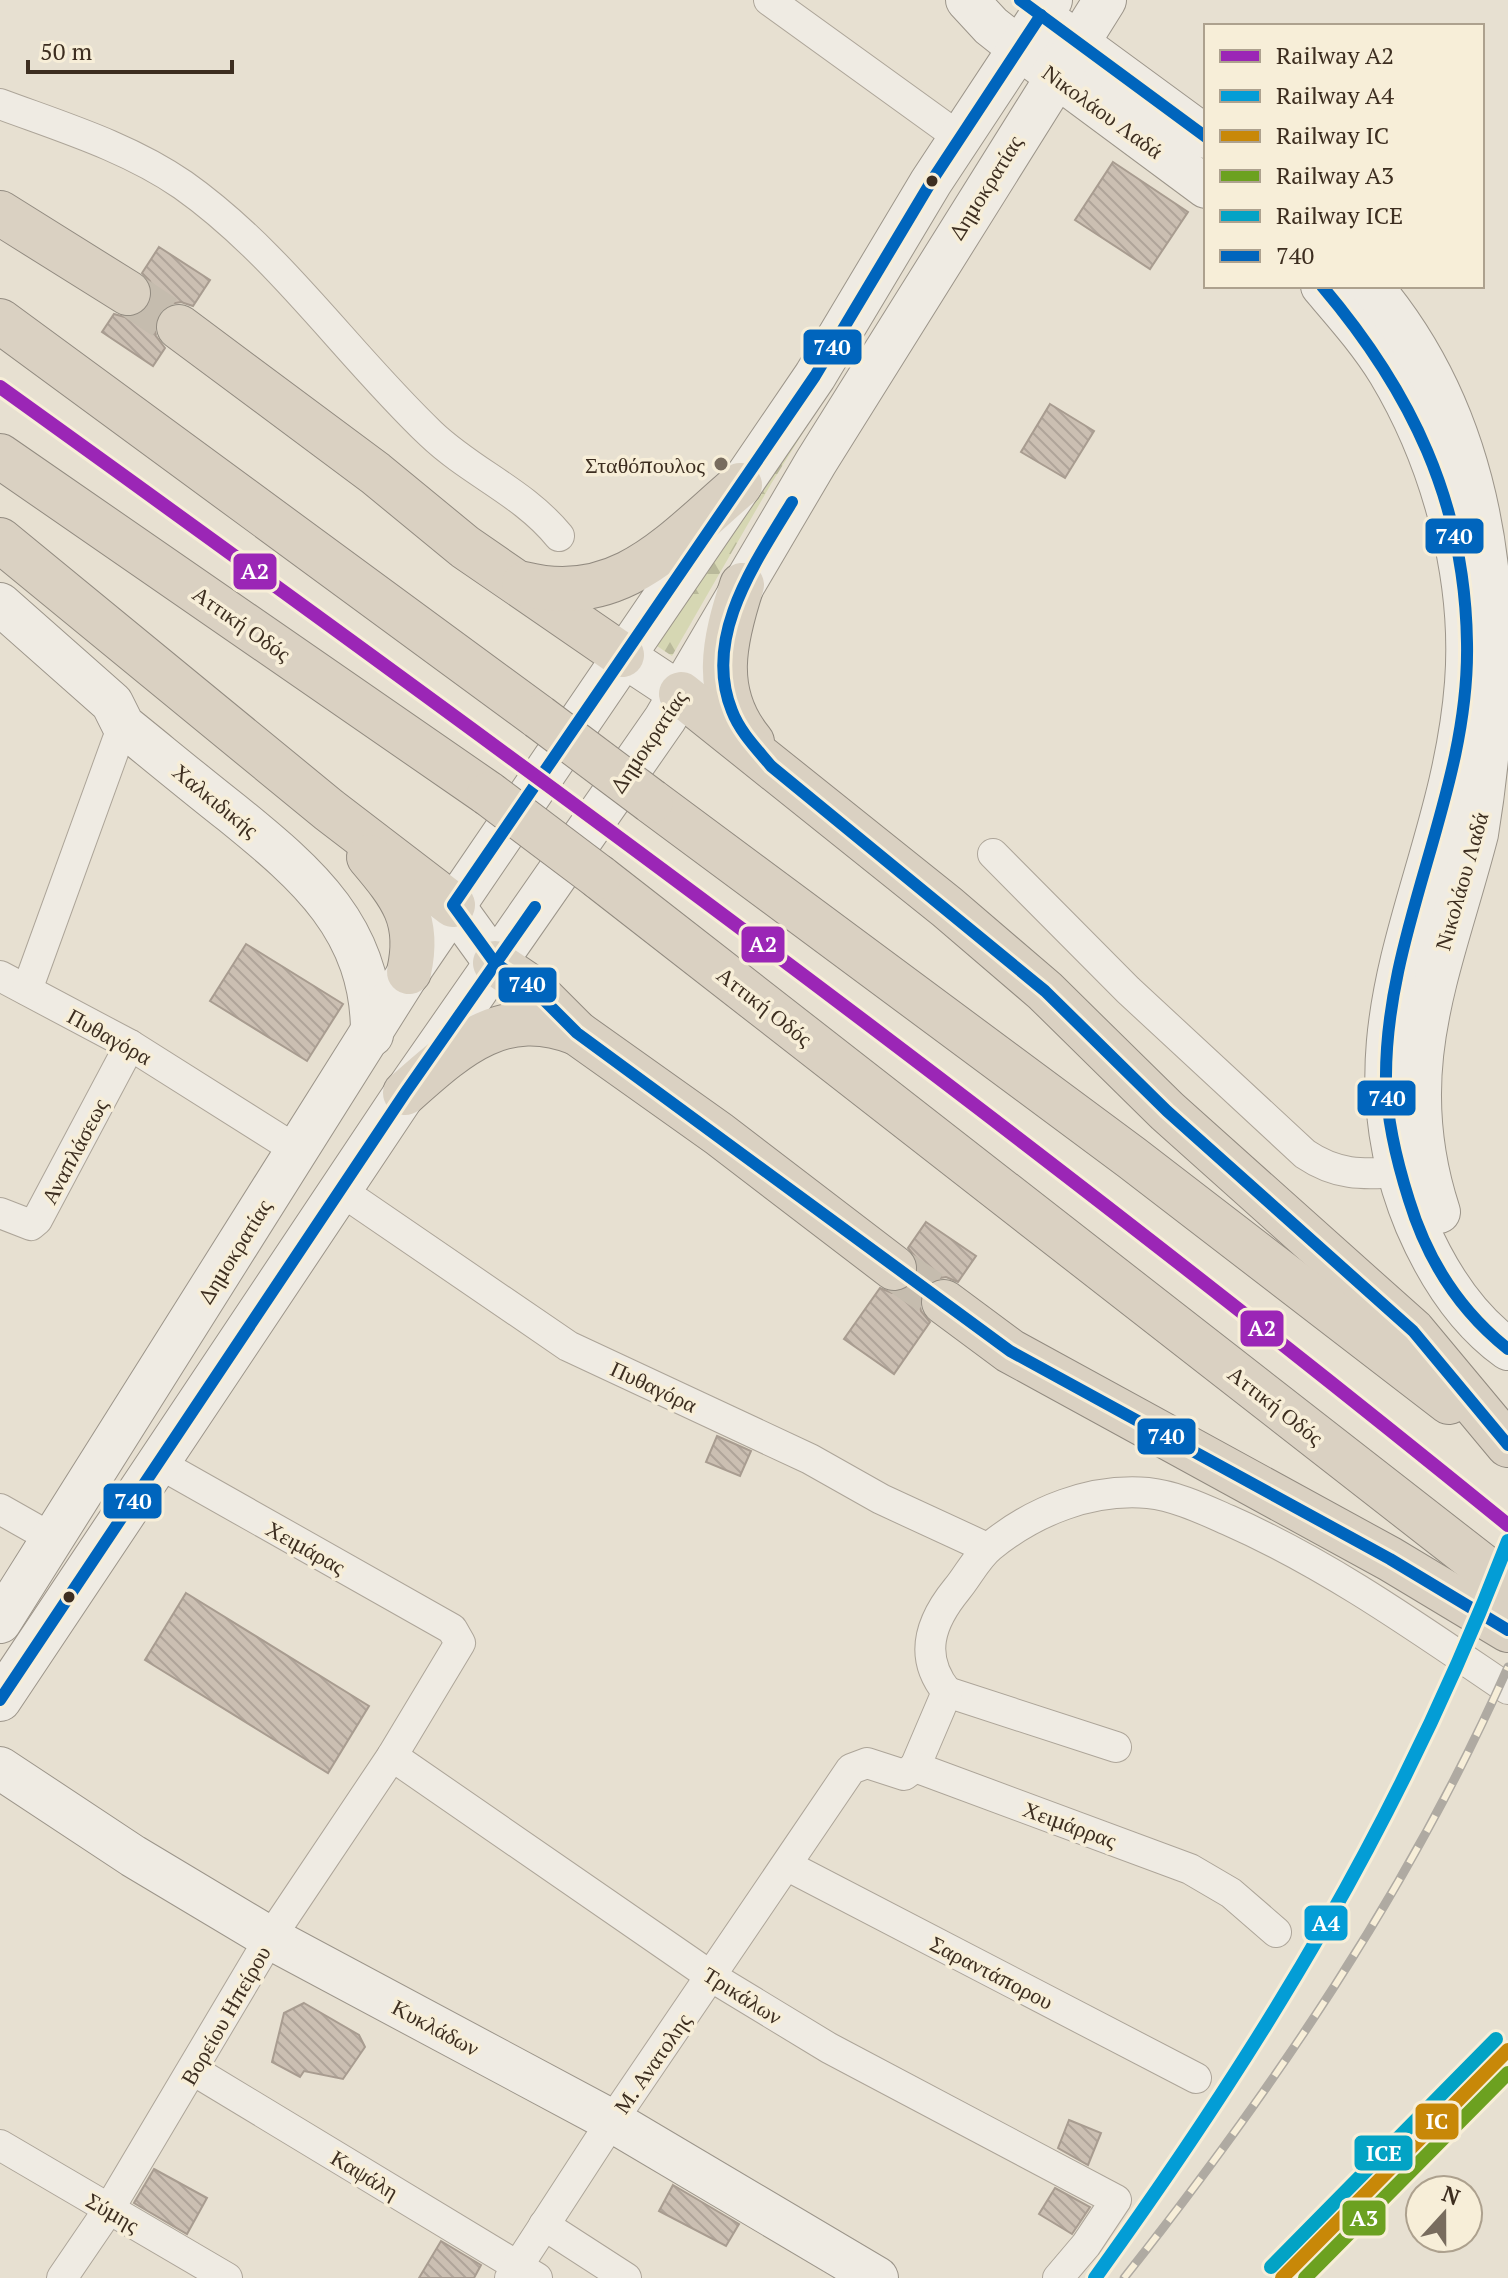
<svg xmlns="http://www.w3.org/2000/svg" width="1508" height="2278" font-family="'PT Serif',serif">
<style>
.forest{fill:url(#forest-firs)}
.building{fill:url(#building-back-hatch);stroke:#a89c90;stroke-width:2}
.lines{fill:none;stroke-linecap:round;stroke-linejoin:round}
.highway-tunnel{stroke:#c5bcae;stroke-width:44;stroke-dasharray:44 22;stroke-linecap:butt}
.street-casing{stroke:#ada599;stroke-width:32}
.secondary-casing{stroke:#9c958a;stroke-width:44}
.highway-casing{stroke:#928b80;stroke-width:46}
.street{stroke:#efebe3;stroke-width:30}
.secondary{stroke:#efebe3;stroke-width:42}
.highway{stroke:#dad1c2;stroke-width:44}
.rail-casing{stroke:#afaaa2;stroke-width:9}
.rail{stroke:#f7eed8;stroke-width:6;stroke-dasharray:18;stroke-linecap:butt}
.highway-bridge-casing{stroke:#928b80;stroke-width:46;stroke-linecap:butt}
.highway-bridge{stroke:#dad1c2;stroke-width:44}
.bus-1-casing{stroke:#f7eed8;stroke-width:18}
.bus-1{stroke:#0065bd;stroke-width:12}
.rail-1-casing{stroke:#f7eed8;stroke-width:20}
.rail-2-casing{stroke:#f7eed8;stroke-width:20}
.rail-3-casing{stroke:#f7eed8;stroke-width:20}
.rail-4-casing{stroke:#f7eed8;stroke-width:20}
.rail-5-casing{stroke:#f7eed8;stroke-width:20}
.rail-1{stroke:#9b26b6;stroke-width:14}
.rail-2{stroke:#039dd6;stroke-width:14}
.rail-3{stroke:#c88808;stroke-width:14}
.rail-4{stroke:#6ca120;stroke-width:14}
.rail-5{stroke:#03a3c5;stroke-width:14}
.bus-dot{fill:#3d2e20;stroke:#f7eed8;stroke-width:3}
.poi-dot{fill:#786c5e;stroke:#f7eed8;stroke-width:3}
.labels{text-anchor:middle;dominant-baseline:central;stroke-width:7;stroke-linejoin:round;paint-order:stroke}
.street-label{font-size:22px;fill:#3d2e20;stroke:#f7eed8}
.poi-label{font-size:22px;fill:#3d2e20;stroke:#f7eed8;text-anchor:end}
.line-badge{stroke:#f7eed8;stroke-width:3}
.badge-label{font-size:22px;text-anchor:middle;font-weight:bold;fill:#fff}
</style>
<defs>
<pattern id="forest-firs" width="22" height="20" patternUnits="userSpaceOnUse" patternTransform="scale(2)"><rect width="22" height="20" fill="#d6d7b3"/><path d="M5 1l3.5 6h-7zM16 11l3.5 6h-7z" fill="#b9b99a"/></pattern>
<pattern id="building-back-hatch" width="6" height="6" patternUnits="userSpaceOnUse" patternTransform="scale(2)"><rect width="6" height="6" fill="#cbbfb2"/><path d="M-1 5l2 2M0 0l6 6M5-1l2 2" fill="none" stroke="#afa499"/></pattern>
</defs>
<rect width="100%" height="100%" fill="#e7e0d1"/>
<path class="forest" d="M 850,335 L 860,341 L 771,484 L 672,656 L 648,640 Z"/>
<g class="building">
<path d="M 1113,162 L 1188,212 L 1150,269 L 1075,220 Z"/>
<path d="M 159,247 L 210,280 L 193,306 L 181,302 L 170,304 L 159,313 L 154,323 L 156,336 L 165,348 L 153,366 L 102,332 L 114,314 L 128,318 L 140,315 L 149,307 L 153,293 L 150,281 L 142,273 Z"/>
<path d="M 1050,404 L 1094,431 L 1065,478 L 1021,452 Z"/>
<path d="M 246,944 L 343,1004 L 307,1061 L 210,1001 Z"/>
<path d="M 926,1222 L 976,1256 L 958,1282 L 946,1277 L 935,1279 L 924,1288 L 919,1300 L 921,1311 L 930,1322 L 894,1374 L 844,1339 L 880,1288 L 892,1293 L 903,1291 L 914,1283 L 919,1272 L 917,1259 L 908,1248 Z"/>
<path d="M 717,1436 L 751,1451 L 740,1476 L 706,1462 Z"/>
<path d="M 186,1593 L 369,1706 L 328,1773 L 145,1660 Z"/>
<path d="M 304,2003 L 359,2035 L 365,2047 L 343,2079 L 304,2071 L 300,2077 L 272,2062 L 284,2013 Z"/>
<path d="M 1069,2120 L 1101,2133 L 1088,2165 L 1058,2148 Z"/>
<path d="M 154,2169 L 207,2198 L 187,2234 L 134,2203 Z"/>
<path d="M 673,2185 L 739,2224 L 726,2246 L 659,2211 Z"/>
<path d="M 1055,2188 L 1090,2207 L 1072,2234 L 1039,2214 Z"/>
<path d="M 441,2241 L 481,2265 L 474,2278 L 419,2278 Z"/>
</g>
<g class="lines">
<g class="highway-tunnel">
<path d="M 128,293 L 179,327"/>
<path d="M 894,1268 L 944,1302"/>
</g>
<g class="street-casing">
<g id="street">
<path d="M 769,0 L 960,138"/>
<path d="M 0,104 C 62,127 128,147 183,185 C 279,253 346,353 431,434 C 472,473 523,492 559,536"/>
<path d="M 993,854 L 1128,990 L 1305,1154 C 1336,1175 1362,1175 1398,1172"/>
<path d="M 0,976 L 130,1045 L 298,1151"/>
<path d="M 27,990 L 123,725"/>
<path d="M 340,1190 L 568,1346 L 810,1459 L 881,1499 L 987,1548"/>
<path d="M 0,1213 L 31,1225 L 37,1220 L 130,1045"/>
<path d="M 0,1509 L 53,1539"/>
<path d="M 947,1692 L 1116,1747"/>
<path d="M 392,1756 L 712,1977 L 829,2048 L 1116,2200 L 1086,2245 L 1058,2278"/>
<path d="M 915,1767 L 947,1692 C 918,1656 930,1622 957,1589 C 968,1576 977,1557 991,1546 C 1034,1511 1091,1488 1148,1493 C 1176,1496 1203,1509 1228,1520 C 1328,1564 1418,1628 1508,1689"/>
<path d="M 915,1767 L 1190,1869 L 1231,1893 L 1276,1932"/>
<path d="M 788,1866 L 1196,2078"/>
<path d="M 193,2070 L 537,2278"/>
<path d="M 0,2145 L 227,2278"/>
<path d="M 544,2225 L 626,2278"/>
<path d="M 62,2278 L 109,2209 L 270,1938 L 392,1756 L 460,1643 L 452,1629 L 160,1464"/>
<path d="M 510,2278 L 612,2121 L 851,1769 L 867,1763 L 904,1775 L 915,1767"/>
</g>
</g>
<g class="secondary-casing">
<g id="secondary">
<path d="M 967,0 L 991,26 L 1020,49 L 1206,187"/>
<path d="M 1056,27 L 1206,137"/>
<path d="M 1322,286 C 1345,313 1370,341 1389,372 C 1443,462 1474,578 1466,683 C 1451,880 1332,1022 1416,1224 C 1437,1273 1465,1318 1508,1349"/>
<path d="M 1371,286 C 1501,439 1508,645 1477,834 C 1442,969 1392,1069 1439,1212"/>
<path d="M 0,604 L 112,703 L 123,725 C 159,754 195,784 232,813 C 307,874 373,929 372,1035"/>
<path d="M 622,655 L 681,694"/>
<path d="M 453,905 L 495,963"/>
<path d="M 0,1622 L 409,972 L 815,376 L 931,182 L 1051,0"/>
<path d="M 0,1700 L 405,1093 L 665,719 L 816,462 L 1105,0"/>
<path d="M 0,1768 L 133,1856 L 270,1938 L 612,2121 L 877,2278"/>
</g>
</g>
<g class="highway-casing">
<g id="highway">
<path d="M 0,213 L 128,293"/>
<path d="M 0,321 L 539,717"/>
<path d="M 179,327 L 375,473 L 465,547 L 622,655"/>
<path d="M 0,456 L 489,794"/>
<path d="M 0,540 L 329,810 L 453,905"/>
<path d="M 524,584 C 620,608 673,542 740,485"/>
<path d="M 742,585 C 724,640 711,693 752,742"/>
<path d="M 681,694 L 947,907 L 1045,991 L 1167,1111 L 1413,1331 L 1508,1445"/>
<path d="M 651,801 L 1132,1158 L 1449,1402"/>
<path d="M 369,857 C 402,896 421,920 409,972"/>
<path d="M 599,877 L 1508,1586"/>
<path d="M 495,963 L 532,988 L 577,1033 L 719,1134 L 894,1268"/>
<path d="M 405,1093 C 458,1046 503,1004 577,1033"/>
<path d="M 944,1302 L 1010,1351 L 1390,1559 L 1508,1630"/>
</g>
</g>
<use href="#street" class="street"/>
<use href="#secondary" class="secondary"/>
<use href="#highway" class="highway"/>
<g class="rail-casing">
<path id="rail" d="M 1124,2278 C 1274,2088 1410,1889 1508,1667"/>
</g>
<use href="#rail" class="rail"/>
<g class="highway-bridge-casing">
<g id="highway-bridge">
<path d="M 539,717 L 651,801"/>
<path d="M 489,794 L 599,877"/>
</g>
</g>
<use href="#highway-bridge" class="highway-bridge"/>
<g class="bus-1-casing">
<g id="bus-1">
<path d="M 1020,0 L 1206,137"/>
<path d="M 1041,15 L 931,182 L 815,376 L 453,905 L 495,963 L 532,988 L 577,1033 L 1010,1351 L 1390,1559 L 1508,1630"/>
<path d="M 1322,286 C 1411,391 1465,502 1467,643 C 1470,794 1384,931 1386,1082 C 1387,1123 1397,1162 1409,1200 C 1427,1259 1460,1311 1508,1349"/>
<path d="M 792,502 C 755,563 702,637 732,711 C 740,732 757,749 771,766 L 1045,991 L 1167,1111 L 1413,1331 L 1508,1445"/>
<path d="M 0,1700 L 405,1093 L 535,907"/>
</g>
</g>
<use href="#bus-1" class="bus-1"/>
<g class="rail-1-casing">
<path id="rail-1" d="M 0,387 C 512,755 1019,1127 1508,1525"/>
</g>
<g class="rail-2-casing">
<path id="rail-2" d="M 1095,2278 C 1266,2041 1403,1815 1508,1541"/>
</g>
<g class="rail-3-casing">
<path id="rail-3" d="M 1282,2278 L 1508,2050"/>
</g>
<g class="rail-4-casing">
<path id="rail-4" d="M 1305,2278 L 1508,2073"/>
</g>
<g class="rail-5-casing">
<path id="rail-5" d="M 1271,2267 L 1496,2039"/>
</g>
<use href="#rail-1" class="rail-1"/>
<use href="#rail-2" class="rail-2"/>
<use href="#rail-3" class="rail-3"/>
<use href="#rail-4" class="rail-4"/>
<use href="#rail-5" class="rail-5"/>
</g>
<g class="bus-dot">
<circle cx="932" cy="181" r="7"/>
<circle cx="69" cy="1597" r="7"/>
</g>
<circle class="poi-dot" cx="721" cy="464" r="8"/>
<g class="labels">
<g class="street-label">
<text transform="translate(1103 111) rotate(36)">Νικολάου Λαδά</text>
<text transform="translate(985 187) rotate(-58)">Δημοκρατίας</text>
<text transform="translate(242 623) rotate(35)">Αττική Οδός</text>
<text transform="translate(648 741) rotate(-56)">Δημοκρατίας</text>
<text transform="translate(216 800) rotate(39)">Χαλκιδικής</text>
<text transform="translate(1461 881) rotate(-74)">Νικολάου Λαδά</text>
<text transform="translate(765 1006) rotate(38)">Αττική Οδός</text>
<text transform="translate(110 1036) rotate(29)">Πυθαγόρα</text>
<text transform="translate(74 1151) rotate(-62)">Αναπλάσεως</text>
<text transform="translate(234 1251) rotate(-58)">Δημοκρατίας</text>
<text transform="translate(654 1386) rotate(25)">Πυθαγόρα</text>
<text transform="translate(1276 1405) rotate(38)">Αττική Οδός</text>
<text transform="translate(306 1547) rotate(29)">Χειμάρας</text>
<text transform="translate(1070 1824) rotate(20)">Χειμάρρας</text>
<text transform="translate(992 1972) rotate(27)">Σαραντάπορου</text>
<text transform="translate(743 1995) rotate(32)">Τρικάλων</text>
<text transform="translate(225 2015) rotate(-60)">Βορείου Ηπείρου</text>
<text transform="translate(436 2027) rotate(28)">Κυκλάδων</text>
<text transform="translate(652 2063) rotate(-55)">Μ. Ανατολης</text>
<text transform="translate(365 2174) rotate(31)">Καψάλη</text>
<text transform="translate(113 2212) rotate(30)">Σύμης</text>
</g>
<g class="poi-label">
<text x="705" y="464">Σταθόπουλος</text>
</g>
</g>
<g class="line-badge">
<rect x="802" y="328" width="61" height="38" rx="8" fill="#0065bd"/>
<rect x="1424" y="517" width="61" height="38" rx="8" fill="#0065bd"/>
<rect x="232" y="552" width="46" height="39" rx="8" fill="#9b26b6"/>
<rect x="740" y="925" width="46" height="39" rx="8" fill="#9b26b6"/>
<rect x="497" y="966" width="61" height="38" rx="8" fill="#0065bd"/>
<rect x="1356" y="1079" width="61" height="38" rx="8" fill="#0065bd"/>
<rect x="1239" y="1309" width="46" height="39" rx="8" fill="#9b26b6"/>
<rect x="1136" y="1417" width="61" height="39" rx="8" fill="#0065bd"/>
<rect x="102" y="1482" width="61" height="38" rx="8" fill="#0065bd"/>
<rect x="1303" y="1904" width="46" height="38" rx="8" fill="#039dd6"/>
<rect x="1414" y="2102" width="46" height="39" rx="8" fill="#c88808"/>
<rect x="1353" y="2134" width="61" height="38" rx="8" fill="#03a3c5"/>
<rect x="1341" y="2199" width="46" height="38" rx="8" fill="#6ca120"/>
</g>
<g class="badge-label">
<text x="832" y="355">740</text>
<text x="1454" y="544">740</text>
<text x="255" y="579">A2</text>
<text x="763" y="952">A2</text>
<text x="527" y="992">740</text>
<text x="1387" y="1106">740</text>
<text x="1262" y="1336">A2</text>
<text x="1166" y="1444">740</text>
<text x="133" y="1509">740</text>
<text x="1326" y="1931">A4</text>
<text x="1437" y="2129">IC</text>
<text x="1384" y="2161">ICE</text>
<text x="1364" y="2226">A3</text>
</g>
<rect x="1204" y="24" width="280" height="264" fill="#f7eed8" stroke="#ada18e" stroke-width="2"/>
<rect x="1220" y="50" width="40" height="12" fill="#9b26b6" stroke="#ada18e" stroke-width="2"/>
<text x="1276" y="64" font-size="24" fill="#3d2e20">Railway A2</text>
<rect x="1220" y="90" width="40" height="12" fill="#039dd6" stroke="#ada18e" stroke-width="2"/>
<text x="1276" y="104" font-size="24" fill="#3d2e20">Railway A4</text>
<rect x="1220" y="130" width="40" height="12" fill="#c88808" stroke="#ada18e" stroke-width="2"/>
<text x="1276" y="144" font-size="24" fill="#3d2e20">Railway IC</text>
<rect x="1220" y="170" width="40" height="12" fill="#6ca120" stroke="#ada18e" stroke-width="2"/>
<text x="1276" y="184" font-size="24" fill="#3d2e20">Railway A3</text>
<rect x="1220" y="210" width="40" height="12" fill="#03a3c5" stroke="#ada18e" stroke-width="2"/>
<text x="1276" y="224" font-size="24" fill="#3d2e20">Railway ICE</text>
<rect x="1220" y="250" width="40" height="12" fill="#0065bd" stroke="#ada18e" stroke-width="2"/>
<text x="1276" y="264" font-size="24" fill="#3d2e20">740</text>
<g transform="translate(1444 2214) rotate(21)"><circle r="38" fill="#f7eed8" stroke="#ada18e" stroke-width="2"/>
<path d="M0-6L14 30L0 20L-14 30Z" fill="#786c5e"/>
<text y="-12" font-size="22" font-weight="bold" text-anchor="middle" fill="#3d2e20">N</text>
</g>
<path d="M28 60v12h204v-12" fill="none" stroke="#3d2e20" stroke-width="4"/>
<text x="40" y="60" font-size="24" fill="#3d2e20" stroke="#f7eed8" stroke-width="6" paint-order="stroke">50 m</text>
</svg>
